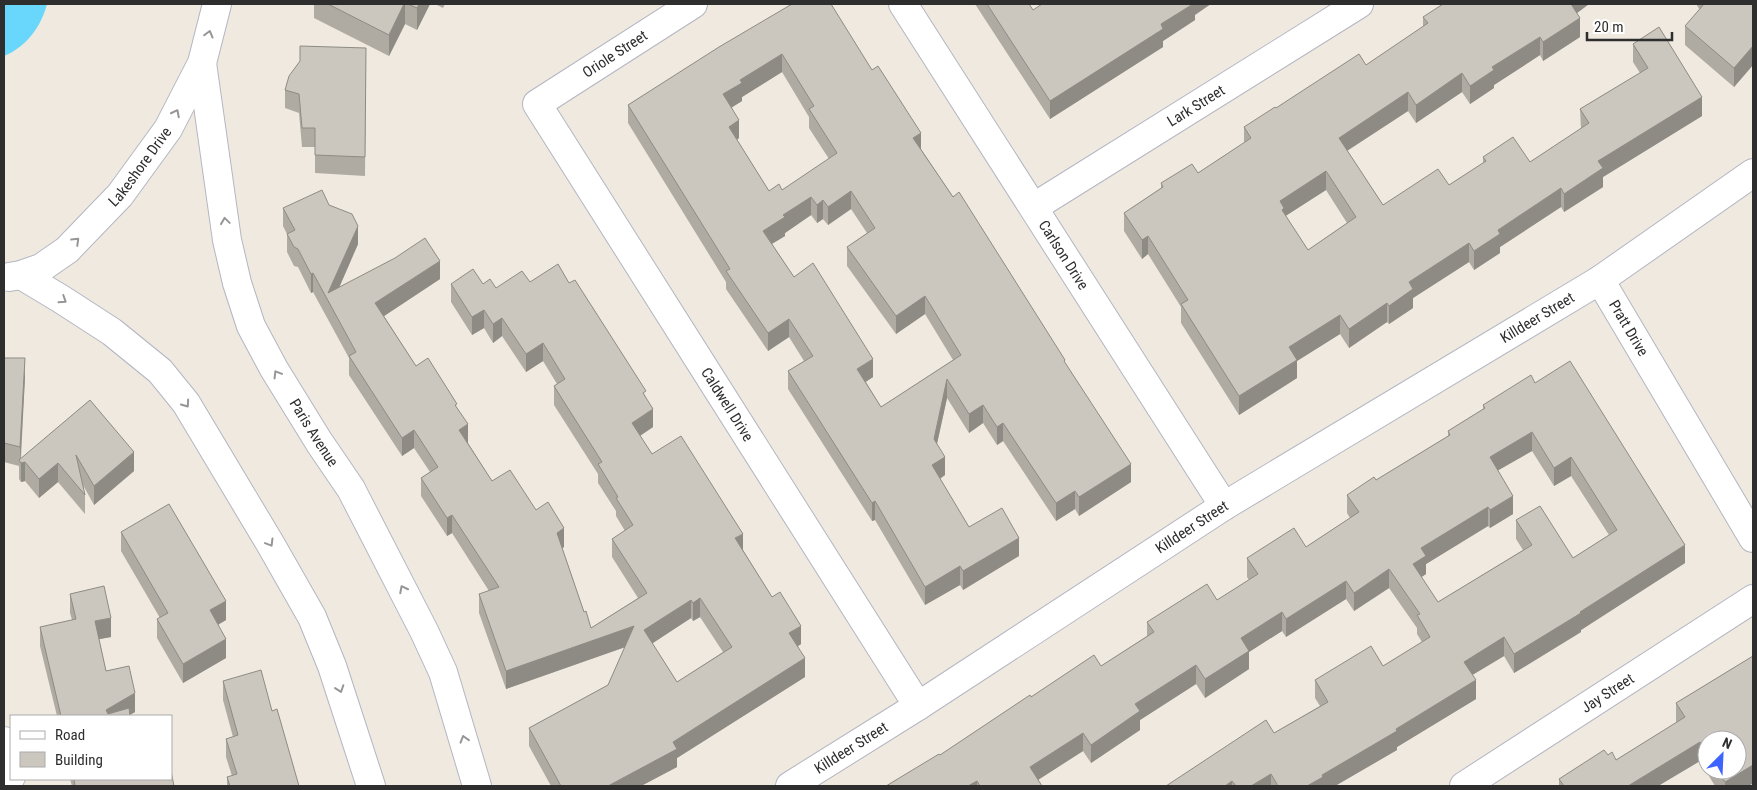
<svg xmlns="http://www.w3.org/2000/svg" width="1757" height="790" font-family="'Roboto Condensed',sans-serif">
<style>
.water{fill:#69d6fb}
.lines{fill:none;stroke-linecap:round;stroke-linejoin:round}
.minor-casing{stroke:#b3b6c2;stroke-width:30}
.minor{stroke:#fff;stroke-width:28}
.wall{fill:#afaba3;fill-rule:evenodd}
.shaded-wall{fill:#8e8b85}
.building{fill:#cbc7be;stroke:#8e8b85;fill-rule:evenodd}
.oneway{stroke:#969696}
.labels{text-anchor:middle;dominant-baseline:central;stroke-width:4.5;stroke-linejoin:round;paint-order:stroke}
.street-label{font-size:15px;fill:#2e2e2e;stroke:#fff}
</style>
<rect width="100%" height="100%" fill="#f0e9e0"/>
<path class="water" d="M 4,4 L 47,4 C 41,27 26,47 4,56 Z"/>
<g class="lines">
<g class="minor-casing">
<g id="minor">
<path id="s1" d="M 693,4 L 537,104 L 918,706"/>
<path id="s2" d="M 903,4 L 1224,506"/>
<path id="s3" d="M 202,63 L 227,240 L 237,283 L 251,326 L 274,369 L 319,442 L 351,489 L 424,631 L 443,672 L 477,786"/>
<path id="s4" d="M 1034,207 L 1359,4"/>
<path d="M 21,275 L 61,299 L 112,332 L 160,371 L 186,403 L 271,545 L 312,617 L 332,666 L 371,786"/>
<path id="s5" d="M 9,277 L 21,275 L 41,268 L 67,250 L 120,195 L 168,129 L 202,63 L 217,4"/>
<path id="s6" d="M 1600,280 L 1753,538"/>
<path d="M 4,741 L 11,777"/>
<path id="s7" d="M 790,786 L 918,706 L 1224,506 L 1600,280 L 1753,173"/>
<path id="s8" d="M 1464,786 L 1753,599"/>
</g>
</g>
<use href="#minor" class="minor"/>
</g>
<g class="wall">
<path d="M 314,4 L 430,4 L 417,30 L 405,24 L 389,56 L 314,18 Z"/>
<path d="M 435,4 L 445,4 L 443,8 Z"/>
<path d="M 792,4 L 872,70 L 921,149 L 1065,363 L 1131,482 L 1079,516 L 1075,509 L 1056,521 L 1003,441 L 997,445 L 983,423 L 969,433 L 947,398 L 937,444 L 945,475 L 940,479 L 969,527 L 1019,556 L 963,590 L 960,585 L 925,605 L 875,520 L 872,521 L 788,389 L 788,371 L 804,361 L 789,337 L 768,351 L 726,289 L 726,282 L 628,123 L 628,105 ZM 782,72 L 809,117 L 809,128 L 829,159 L 782,190 L 769,191 L 737,140 L 739,138 L 732,107 L 742,101 L 742,97 ZM 851,209 L 867,233 L 847,247 L 847,266 L 896,334 L 925,314 L 953,360 L 881,407 L 866,382 L 873,377 L 794,277 L 772,244 L 785,236 L 785,233 L 811,215 L 817,223 L 823,219 L 828,225 Z"/>
<path d="M 975,4 L 1029,4 L 1033,10 L 1195,15 L 1195,20 L 1163,41 L 1163,47 L 1050,119 Z"/>
<path d="M 1589,4 L 1577,13 L 1580,37 L 1543,61 L 1540,55 L 1494,85 L 1494,88 L 1470,104 L 1462,92 L 1416,123 L 1408,111 L 1347,151 L 1383,205 L 1449,185 L 1483,163 L 1483,157 L 1530,162 L 1581,129 L 1580,109 L 1640,73 L 1633,62 L 1633,44 L 1702,116 L 1603,177 L 1603,187 L 1564,212 L 1561,207 L 1500,247 L 1500,253 L 1474,270 L 1469,262 L 1413,298 L 1413,308 L 1389,324 L 1387,322 L 1349,348 L 1340,334 L 1297,361 L 1297,378 L 1239,415 L 1181,323 L 1181,307 L 1148,254 L 1142,259 L 1124,231 L 1124,213 L 1161,188 L 1161,183 L 1198,173 L 1244,143 L 1244,127 L 1276,108 L 1366,65 L 1423,27 L 1423,17 ZM 1326,190 L 1347,223 L 1308,250 L 1285,216 Z"/>
<path d="M 1696,4 L 1753,4 L 1753,65 L 1734,87 L 1685,45 L 1685,26 L 1700,10 Z"/>
<path d="M 366,48 L 365,176 L 315,173 L 315,147 L 302,147 L 299,113 L 285,108 L 285,90 Z"/>
<path d="M 329,205 L 358,244 L 339,288 L 440,279 L 384,316 L 416,366 L 457,408 L 468,443 L 492,481 L 536,510 L 564,547 L 562,548 L 584,612 L 591,628 L 638,598 L 612,557 L 612,539 L 625,531 L 616,516 L 616,511 L 598,483 L 598,474 L 554,405 L 554,386 L 557,384 L 543,361 L 526,372 L 502,336 L 493,343 L 484,328 L 472,335 L 451,302 L 451,284 L 483,284 L 496,288 L 530,282 L 569,283 L 646,397 L 653,427 L 640,436 L 652,454 L 743,550 L 801,644 L 798,646 L 805,677 L 677,758 L 677,767 L 641,786 L 551,786 L 529,746 L 529,728 L 608,685 L 625,647 L 506,689 L 479,613 L 479,594 L 489,591 L 452,533 L 447,536 L 421,496 L 421,478 L 430,472 L 414,448 L 402,456 L 349,375 L 349,358 L 313,292 L 311,293 L 298,267 L 294,266 L 287,252 L 287,234 L 283,226 L 283,208 ZM 700,617 L 723,652 L 677,682 L 652,643 L 691,618 L 693,621 Z"/>
<path d="M 4,358 L 25,377 L 21,459 L 90,400 L 134,471 L 94,505 L 83,485 L 85,495 L 85,514 L 58,482 L 39,498 L 25,481 L 21,482 L 19,479 L 19,466 L 4,462 Z"/>
<path d="M 1535,383 L 1685,563 L 1581,630 L 1581,632 L 1514,673 L 1504,656 L 1472,675 L 1476,699 L 1397,747 L 1397,750 L 1335,786 L 1166,786 L 1274,733 L 1320,706 L 1315,698 L 1315,680 L 1383,666 L 1422,642 L 1417,634 L 1417,628 L 1389,588 L 1354,611 L 1346,599 L 1286,637 L 1282,631 L 1249,652 L 1249,669 L 1205,698 L 1196,684 L 1140,720 L 1140,730 L 1091,763 L 1083,751 L 1038,780 L 1042,786 L 886,786 L 940,755 L 1031,697 L 1101,666 L 1147,636 L 1147,622 L 1217,600 L 1249,580 L 1247,577 L 1247,558 L 1306,547 L 1350,518 L 1347,513 L 1347,495 L 1376,480 L 1448,436 L 1448,431 L 1483,409 L 1483,405 ZM 1532,451 L 1554,486 L 1571,476 L 1609,535 L 1573,558 L 1516,520 L 1516,539 L 1523,550 L 1438,602 L 1421,577 L 1426,574 L 1426,564 L 1488,526 L 1490,528 L 1513,514 L 1498,470 Z"/>
<path d="M 121,532 L 226,620 L 218,625 L 226,658 L 183,683 L 157,638 L 157,619 L 160,618 L 121,551 Z"/>
<path d="M 70,594 L 111,637 L 99,639 L 106,671 L 135,712 L 130,715 L 130,716 L 57,716 L 40,646 L 40,627 L 72,620 L 70,613 Z"/>
<path d="M 1753,656 L 1753,783 L 1749,786 L 1715,786 L 1700,761 L 1658,786 L 1559,786 L 1559,779 L 1608,755 L 1616,760 L 1676,723 L 1676,703 ZM 1707,740 L 1737,770 L 1707,770 Z"/>
<path d="M 223,681 L 272,711 L 299,786 L 227,786 L 227,777 L 232,776 L 226,757 L 226,739 L 233,737 L 223,700 Z"/>
<path d="M 70,779 L 171,779 L 174,786 L 72,786 Z"/>
</g>
<g class="shaded-wall">
<path d="M 404,4 L 405,4 L 405,24 L 389,56 L 389,35 Z"/>
<path d="M 419,4 L 430,4 L 417,30 L 417,8 Z"/>
<path d="M 1193,4 L 1211,4 L 1195,15 L 1195,20 L 1163,41 L 1163,47 L 1050,119 L 1050,101 L 1161,24 Z"/>
<path d="M 1569,4 L 1589,4 L 1569,19 Z"/>
<path d="M 1580,18 L 1580,37 L 1543,61 L 1543,42 Z"/>
<path d="M 1540,37 L 1540,55 L 1494,85 L 1494,88 L 1470,104 L 1470,86 L 1492,67 Z"/>
<path d="M 1753,46 L 1753,65 L 1734,87 L 1734,68 Z"/>
<path d="M 782,54 L 782,72 L 742,97 L 742,101 L 723,113 L 723,94 L 740,80 Z"/>
<path d="M 1462,73 L 1462,92 L 1416,123 L 1416,105 Z"/>
<path d="M 1408,92 L 1408,111 L 1339,156 L 1339,138 Z"/>
<path d="M 1702,97 L 1702,116 L 1603,177 L 1603,187 L 1564,212 L 1564,194 L 1598,161 Z"/>
<path d="M 739,120 L 739,138 L 729,145 L 729,127 Z"/>
<path d="M 921,133 L 921,151 L 913,138 Z"/>
<path d="M 1326,171 L 1326,190 L 1284,217 L 1284,227 L 1280,201 Z"/>
<path d="M 1561,188 L 1561,207 L 1500,247 L 1500,253 L 1474,270 L 1474,251 L 1498,230 Z"/>
<path d="M 851,191 L 851,209 L 828,225 L 828,207 Z"/>
<path d="M 811,197 L 811,215 L 785,233 L 785,236 L 763,249 L 763,231 L 783,215 Z"/>
<path d="M 823,200 L 823,219 L 817,223 L 817,205 Z"/>
<path d="M 358,226 L 358,244 L 331,306 L 328,293 Z"/>
<path d="M 1148,236 L 1148,254 L 1142,259 L 1142,240 Z"/>
<path d="M 1469,243 L 1469,262 L 1413,298 L 1413,308 L 1389,324 L 1389,306 L 1409,282 Z"/>
<path d="M 440,261 L 440,279 L 375,322 L 375,303 Z"/>
<path d="M 313,273 L 313,292 L 311,293 L 311,274 Z"/>
<path d="M 925,296 L 925,314 L 896,334 L 896,316 Z"/>
<path d="M 1387,303 L 1387,322 L 1349,348 L 1349,329 Z"/>
<path d="M 484,310 L 484,328 L 472,335 L 472,317 Z"/>
<path d="M 1340,315 L 1340,334 L 1297,361 L 1297,378 L 1239,415 L 1239,396 L 1289,347 Z"/>
<path d="M 502,318 L 502,336 L 493,343 L 493,324 Z"/>
<path d="M 789,319 L 789,337 L 768,351 L 768,333 Z"/>
<path d="M 543,343 L 543,361 L 526,372 L 526,354 Z"/>
<path d="M 25,358 L 25,377 L 20,466 L 20,447 Z"/>
<path d="M 873,359 L 873,377 L 857,387 L 857,369 Z"/>
<path d="M 947,379 L 947,398 L 934,457 L 934,439 Z"/>
<path d="M 983,405 L 983,423 L 969,433 L 969,414 Z"/>
<path d="M 653,409 L 653,427 L 632,441 L 632,423 Z"/>
<path d="M 1003,423 L 1003,441 L 997,445 L 997,427 Z"/>
<path d="M 468,424 L 468,443 L 459,449 L 459,430 Z"/>
<path d="M 414,430 L 414,448 L 402,456 L 402,438 Z"/>
<path d="M 1532,432 L 1532,451 L 1490,475 L 1490,457 Z"/>
<path d="M 134,452 L 134,471 L 94,505 L 94,486 Z"/>
<path d="M 945,457 L 945,475 L 932,484 L 932,465 Z"/>
<path d="M 1571,457 L 1571,476 L 1554,486 L 1554,468 Z"/>
<path d="M 25,462 L 25,481 L 21,482 L 21,463 Z"/>
<path d="M 58,463 L 58,482 L 39,498 L 39,479 Z"/>
<path d="M 1131,464 L 1131,482 L 1079,516 L 1079,497 Z"/>
<path d="M 1075,491 L 1075,509 L 1056,521 L 1056,503 Z"/>
<path d="M 1513,496 L 1513,514 L 1490,528 L 1490,510 Z"/>
<path d="M 875,501 L 875,520 L 872,521 L 872,503 Z"/>
<path d="M 1488,507 L 1488,526 L 1426,564 L 1426,574 L 1413,583 L 1413,564 L 1421,548 Z"/>
<path d="M 452,515 L 452,533 L 447,536 L 447,518 Z"/>
<path d="M 564,528 L 564,547 L 557,551 L 557,533 Z"/>
<path d="M 743,534 L 743,552 L 735,538 Z"/>
<path d="M 1019,538 L 1019,556 L 963,590 L 963,571 Z"/>
<path d="M 1685,545 L 1685,563 L 1581,630 L 1581,632 L 1514,673 L 1514,654 Z"/>
<path d="M 960,566 L 960,585 L 925,605 L 925,587 Z"/>
<path d="M 1389,569 L 1389,588 L 1354,611 L 1354,593 Z"/>
<path d="M 1346,581 L 1346,599 L 1286,637 L 1286,619 Z"/>
<path d="M 700,598 L 700,617 L 693,621 L 693,603 Z"/>
<path d="M 691,600 L 691,618 L 644,649 L 644,630 Z"/>
<path d="M 226,601 L 226,620 L 210,629 L 210,610 Z"/>
<path d="M 1282,612 L 1282,631 L 1249,652 L 1249,669 L 1205,698 L 1205,679 L 1241,638 Z"/>
<path d="M 111,618 L 111,637 L 95,640 L 95,621 Z"/>
<path d="M 634,626 L 634,644 L 506,689 L 506,671 Z"/>
<path d="M 801,626 L 801,644 L 789,652 L 789,633 Z"/>
<path d="M 1504,637 L 1504,656 L 1464,680 L 1464,662 Z"/>
<path d="M 226,639 L 226,658 L 183,683 L 183,664 Z"/>
<path d="M 805,658 L 805,677 L 677,758 L 677,767 L 641,786 L 608,786 L 673,742 Z"/>
<path d="M 1196,665 L 1196,684 L 1140,720 L 1140,730 L 1091,763 L 1091,745 L 1135,704 Z"/>
<path d="M 1476,680 L 1476,699 L 1397,747 L 1397,750 L 1335,786 L 1307,786 L 1322,775 Z"/>
<path d="M 135,693 L 135,712 L 128,716 L 106,716 L 106,710 Z"/>
<path d="M 1083,733 L 1083,751 L 1030,785 L 1030,767 Z"/>
<path d="M 1700,742 L 1700,761 L 1658,786 L 1628,786 Z"/>
<path d="M 1753,765 L 1753,783 L 1749,786 L 1725,786 L 1725,782 Z"/>
<path d="M 1271,774 L 1271,786 L 1251,786 Z"/>
<path d="M 977,781 L 977,786 L 968,786 Z"/>
<path d="M 1232,781 L 1232,786 L 1225,786 Z"/>
</g>
<g class="building">
<path d="M 328,4 L 404,4 L 389,35 Z"/>
<path d="M 408,4 L 419,4 L 417,8 Z"/>
<path d="M 792,4 L 831,4 L 872,70 L 878,66 L 921,133 L 913,138 L 953,197 L 959,192 L 1065,360 L 1064,361 L 1131,464 L 1079,497 L 1075,491 L 1056,503 L 1003,423 L 997,427 L 983,405 L 969,414 L 947,379 L 934,439 L 945,457 L 932,465 L 969,527 L 1002,508 L 1019,538 L 963,571 L 960,566 L 925,587 L 875,501 L 872,503 L 788,371 L 813,356 L 789,319 L 768,333 L 726,271 L 730,269 L 628,105 L 719,47 ZM 782,54 L 814,106 L 809,109 L 837,153 L 782,190 L 779,184 L 769,191 L 729,127 L 739,120 L 723,94 L 742,83 L 740,80 ZM 851,191 L 875,228 L 847,247 L 896,316 L 925,296 L 961,355 L 881,407 L 857,369 L 873,359 L 813,263 L 794,277 L 763,231 L 785,217 L 783,215 L 811,197 L 817,205 L 823,200 L 828,207 Z"/>
<path d="M 987,4 L 1029,4 L 1033,10 L 1042,4 L 1193,4 L 1161,24 L 1163,29 L 1050,101 Z"/>
<path d="M 1443,4 L 1571,4 L 1580,18 L 1543,42 L 1540,37 L 1492,67 L 1494,70 L 1470,86 L 1462,73 L 1416,105 L 1408,92 L 1339,138 L 1383,205 L 1438,169 L 1449,185 L 1486,161 L 1483,157 L 1513,137 L 1530,162 L 1589,123 L 1580,109 L 1648,68 L 1633,44 L 1659,27 L 1702,97 L 1598,161 L 1603,168 L 1564,194 L 1561,188 L 1498,230 L 1500,234 L 1474,251 L 1469,243 L 1409,282 L 1413,289 L 1389,306 L 1387,303 L 1349,329 L 1340,315 L 1289,347 L 1297,360 L 1239,396 L 1181,304 L 1188,300 L 1148,236 L 1142,240 L 1124,213 L 1163,187 L 1161,183 L 1192,164 L 1198,173 L 1251,138 L 1244,127 L 1275,107 L 1276,108 L 1359,54 L 1366,65 L 1428,23 L 1423,17 ZM 1326,171 L 1356,217 L 1308,250 L 1282,210 L 1284,208 L 1280,201 Z"/>
<path d="M 1704,4 L 1753,4 L 1753,46 L 1734,68 L 1685,26 Z"/>
<path d="M 300,46 L 366,48 L 365,157 L 315,155 L 315,128 L 302,128 L 299,94 L 285,90 L 289,76 L 300,61 Z"/>
<path d="M 322,190 L 329,205 L 352,214 L 358,226 L 328,293 L 395,258 L 425,238 L 440,261 L 375,303 L 416,366 L 428,358 L 457,404 L 455,405 L 468,424 L 459,430 L 492,481 L 510,470 L 536,510 L 548,502 L 564,528 L 557,533 L 584,612 L 586,611 L 591,628 L 647,593 L 612,539 L 633,525 L 616,498 L 618,497 L 598,464 L 602,462 L 554,386 L 565,379 L 543,343 L 526,354 L 502,318 L 493,324 L 484,310 L 472,317 L 451,284 L 473,269 L 483,284 L 490,279 L 496,288 L 522,271 L 530,282 L 558,264 L 569,283 L 575,280 L 646,391 L 643,393 L 653,409 L 632,423 L 652,454 L 681,436 L 743,534 L 735,538 L 772,597 L 780,592 L 801,626 L 789,633 L 805,658 L 673,742 L 677,749 L 608,786 L 561,786 L 529,728 L 608,685 L 634,626 L 506,671 L 479,594 L 499,587 L 452,515 L 447,518 L 421,478 L 438,467 L 414,430 L 402,438 L 349,356 L 356,352 L 313,273 L 311,274 L 298,249 L 294,247 L 287,234 L 295,230 L 283,208 ZM 700,598 L 732,647 L 677,682 L 644,630 L 691,600 L 693,603 Z"/>
<path d="M 4,358 L 25,358 L 20,447 L 4,443 Z"/>
<path d="M 1570,361 L 1685,545 L 1580,612 L 1581,613 L 1514,654 L 1504,637 L 1464,662 L 1476,680 L 1396,729 L 1397,731 L 1322,775 L 1323,777 L 1307,786 L 1278,786 L 1271,774 L 1251,786 L 1236,786 L 1232,781 L 1225,786 L 1166,786 L 1266,720 L 1274,733 L 1328,702 L 1315,680 L 1371,646 L 1383,666 L 1430,637 L 1417,615 L 1420,614 L 1389,569 L 1354,593 L 1346,581 L 1286,619 L 1282,612 L 1241,638 L 1249,651 L 1205,679 L 1196,665 L 1135,704 L 1140,711 L 1091,745 L 1083,733 L 1030,767 L 1042,786 L 980,786 L 977,781 L 968,786 L 886,786 L 939,754 L 940,755 L 1030,695 L 1031,697 L 1094,655 L 1101,666 L 1154,632 L 1147,622 L 1207,584 L 1217,600 L 1258,574 L 1247,558 L 1294,528 L 1306,547 L 1359,512 L 1347,495 L 1374,477 L 1376,480 L 1450,435 L 1448,431 L 1485,408 L 1483,405 L 1531,375 L 1535,383 ZM 1532,432 L 1554,468 L 1571,457 L 1617,530 L 1573,558 L 1540,506 L 1516,520 L 1532,545 L 1438,602 L 1413,564 L 1426,556 L 1421,548 L 1488,507 L 1490,510 L 1513,496 L 1490,457 Z"/>
<path d="M 90,400 L 134,452 L 94,486 L 76,455 L 85,495 L 58,463 L 39,479 L 25,462 L 21,463 L 19,460 Z"/>
<path d="M 169,504 L 226,601 L 210,610 L 226,639 L 183,664 L 157,619 L 168,613 L 121,532 Z"/>
<path d="M 104,586 L 111,618 L 95,621 L 106,671 L 129,666 L 135,693 L 106,710 L 108,714 L 129,708 L 130,716 L 61,716 L 40,627 L 76,619 L 70,594 Z"/>
<path d="M 1753,656 L 1753,765 L 1725,782 L 1717,770 L 1737,770 L 1737,740 L 1707,740 L 1707,754 L 1700,742 L 1628,786 L 1564,786 L 1559,779 L 1604,750 L 1608,755 L 1612,752 L 1616,760 L 1685,717 L 1676,703 Z"/>
<path d="M 261,670 L 272,711 L 277,709 L 299,786 L 230,786 L 227,777 L 237,774 L 226,739 L 238,735 L 223,681 Z"/>
<path d="M 171,771 L 174,786 L 75,786 L 74,779 L 171,779 Z"/>
</g>
<defs><path id="oneway-chevron" d="M-2-3.5L2.5 0L-2 3.5" fill="none" stroke-width="1.6" stroke-linecap="round" stroke-linejoin="round" transform="scale(1.25)"/></defs>
<g class="oneway">
<use href="#oneway-chevron" transform="translate(209 34) rotate(-75)"/>
<use href="#oneway-chevron" transform="translate(176 113) rotate(-63)"/>
<use href="#oneway-chevron" transform="translate(225 221) rotate(-98)"/>
<use href="#oneway-chevron" transform="translate(76 241) rotate(-44)"/>
<use href="#oneway-chevron" transform="translate(63 300) rotate(33)"/>
<use href="#oneway-chevron" transform="translate(277 374) rotate(-121)"/>
<use href="#oneway-chevron" transform="translate(186 404) rotate(55)"/>
<use href="#oneway-chevron" transform="translate(270 543) rotate(59)"/>
<use href="#oneway-chevron" transform="translate(403 589) rotate(-117)"/>
<use href="#oneway-chevron" transform="translate(340 689) rotate(71)"/>
<use href="#oneway-chevron" transform="translate(464 739) rotate(-107)"/>
</g>
<g class="labels">
<g class="street-label">
<text transform="translate(615 54) rotate(-33)">Oriole Street</text>
<text stroke="none"><textPath href="#s4" startOffset="191">Lark Street</textPath></text>
<text stroke="none"><textPath href="#s5" startOffset="176">Lakeshore Drive</textPath></text>
<text stroke="none"><textPath href="#s2" startOffset="298">Carlson Drive</textPath></text>
<text stroke="none"><textPath href="#s7" startOffset="882">Killdeer Street</textPath></text>
<text stroke="none"><textPath href="#s6" startOffset="56">Pratt Drive</textPath></text>
<text stroke="none"><textPath href="#s1" startOffset="541">Caldwell Drive</textPath></text>
<text stroke="none"><textPath href="#s3" startOffset="392">Paris Avenue</textPath></text>
<text stroke="none"><textPath href="#s7" startOffset="478">Killdeer Street</textPath></text>
<text stroke="none"><textPath href="#s8" startOffset="171">Jay Street</textPath></text>
<text stroke="none"><textPath href="#s7" startOffset="72">Killdeer Street</textPath></text>
</g>
</g>
<rect width="1757" height="790" fill="none" stroke="#2e2e2e" stroke-width="10"/>
<rect x="10" y="715" width="162" height="65" fill="#ffffff" stroke="#ababab"/>
<rect x="20" y="731" width="25" height="8" fill="#ffffff" stroke="#ababab"/>
<text x="55" y="740" font-size="15" fill="#2e2e2e">Road</text>
<rect x="20" y="752" width="25" height="15" fill="#cbc7be" stroke="#ababab"/>
<text x="55" y="765" font-size="15" fill="#2e2e2e">Building</text>
<g transform="translate(1722 755) rotate(24)"><circle r="24" fill="#ffffff" stroke="#ababab"/>
<path d="M0-4L9 19L0 12L-9 19Z" fill="#3e64ff"/>
<text y="-8" font-size="14" font-weight="bold" text-anchor="middle" fill="#2e2e2e">N</text>
</g>
<path d="M1587 32v8h85v-8" fill="none" stroke="#2e2e2e" stroke-width="2.5"/>
<text x="1594" y="32" font-size="15" fill="#2e2e2e" stroke="#ffffff" stroke-width="4" paint-order="stroke">20 m</text>
</svg>
